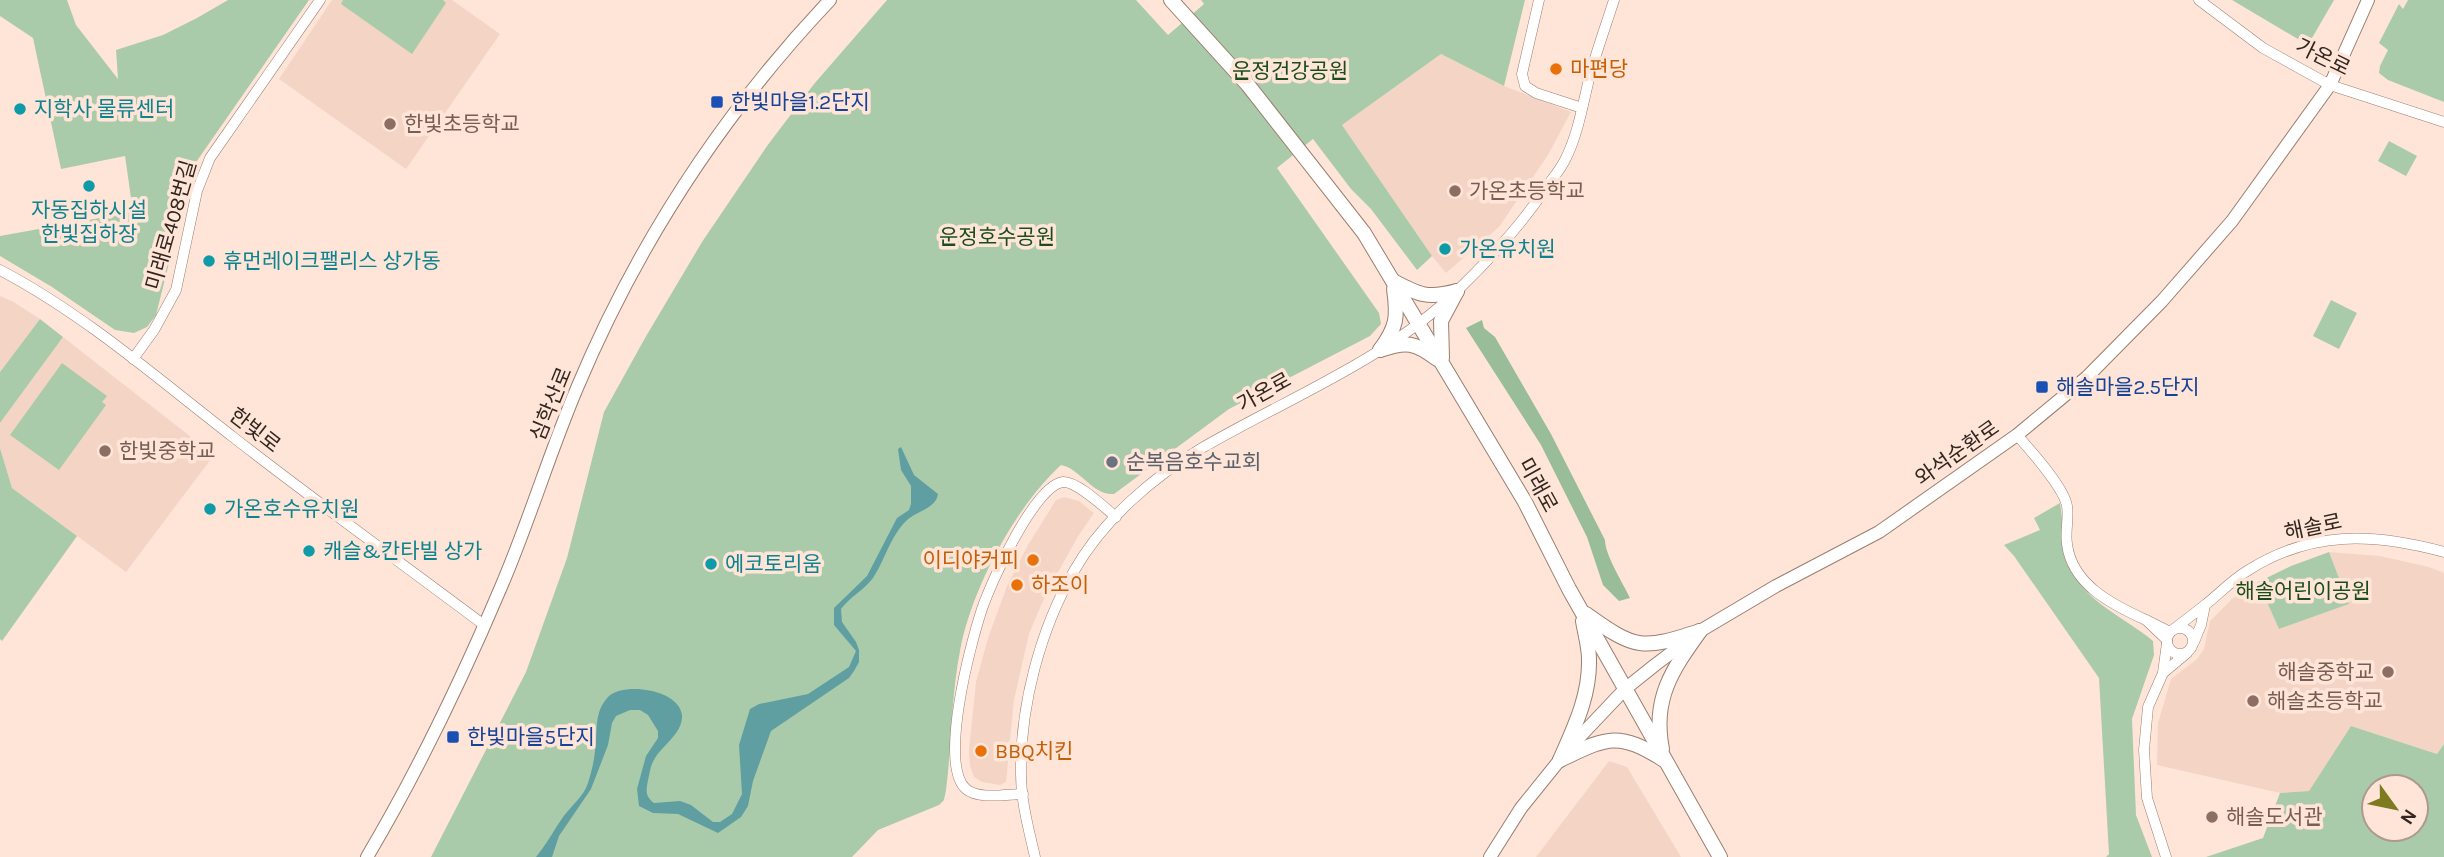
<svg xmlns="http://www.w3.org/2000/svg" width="2444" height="857" font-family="Karla,'Noto Sans KR',sans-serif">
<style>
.built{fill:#f4d5c5}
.green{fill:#aacba9;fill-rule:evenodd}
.forest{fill:#99bd98}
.water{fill:#609fa1}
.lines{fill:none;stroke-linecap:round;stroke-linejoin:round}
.minor-casing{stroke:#9a7e6f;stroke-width:11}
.tertiary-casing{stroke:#9a7e6f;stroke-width:14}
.secondary-casing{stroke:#9a7e6f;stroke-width:16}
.minor{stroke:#fff;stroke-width:10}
.tertiary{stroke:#fff;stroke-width:12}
.secondary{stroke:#fff;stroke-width:14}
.food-dot{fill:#e8710a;stroke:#ffe5d8;stroke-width:2.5}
.transit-dot{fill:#1a4fb4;stroke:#ffe5d8;stroke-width:2.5}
.culture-dot{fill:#0f9aa8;stroke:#ffe5d8;stroke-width:2.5}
.education-dot{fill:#8d6e63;stroke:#ffe5d8;stroke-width:2.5}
.worship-dot{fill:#6b7280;stroke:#ffe5d8;stroke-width:2.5}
.labels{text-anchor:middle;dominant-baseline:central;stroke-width:7;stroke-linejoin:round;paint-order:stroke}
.street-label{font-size:21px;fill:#322620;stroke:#ffe5d8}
.food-label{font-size:21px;fill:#c56008;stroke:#ffe5d8;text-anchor:start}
.park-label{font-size:21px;fill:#1b4d1c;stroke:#ffe5d8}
.transit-label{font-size:21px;fill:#164399;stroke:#ffe5d8;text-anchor:start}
.culture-label{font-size:21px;fill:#0d838f;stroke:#ffe5d8;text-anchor:start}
.education-label{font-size:21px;fill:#785e54;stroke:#ffe5d8;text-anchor:start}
.worship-label{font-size:21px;fill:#5b616d;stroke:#ffe5d8;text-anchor:start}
</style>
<rect width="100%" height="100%" fill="#ffe5d8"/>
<g class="built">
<path d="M 332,0 L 452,0 L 500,34 L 406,169 L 279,79 Z"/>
<path d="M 1441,54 L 1504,86 L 1571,112 L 1548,155 L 1499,227 L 1446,273 L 1432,256 L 1342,125 Z"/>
<path d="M 0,296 L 12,301 L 40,319 L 0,372 Z"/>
<path d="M 63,337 L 214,455 L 126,572 L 12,488 L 0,448 L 0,423 Z"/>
<path d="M 1064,497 L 1079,501 L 1094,513 L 1077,538 L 1045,596 L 1029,634 L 1014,700 L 1006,782 L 1000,785 L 982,782 L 974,777 L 970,766 L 969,749 L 976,682 L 988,638 L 1007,586 L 1028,545 L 1056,500 Z"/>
<path d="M 2329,552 L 2380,556 L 2429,567 L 2444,573 L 2444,744 L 2437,754 L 2351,726 L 2309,791 L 2280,793 L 2157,765 L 2158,723 L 2171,679 L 2197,659 L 2204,649 L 2210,621 L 2233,598 L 2258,582 L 2279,629 L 2349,604 Z"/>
<path d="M 1609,761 L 1627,767 L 1681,857 L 1536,857 Z"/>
</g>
<g class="green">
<path d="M 0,0 L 67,0 L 76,25 L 118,79 L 116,50 L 163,35 L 197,18 L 228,0 L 309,0 L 192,168 L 181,203 L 168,267 L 156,315 L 147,327 L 134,333 L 115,330 L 52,287 L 0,256 L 0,236 L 133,212 L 125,156 L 61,169 L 33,38 L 0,16 Z"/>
<path d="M 343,0 L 443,0 L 446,3 L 412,54 L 341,4 Z"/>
<path d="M 887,0 L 1136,0 L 1168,35 L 1204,4 L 1201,0 L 1525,0 L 1504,86 L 1441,54 L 1342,125 L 1432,256 L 1417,270 L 1371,209 L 1351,189 L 1313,139 L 1277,168 L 1379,313 L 1381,324 L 1370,336 L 1229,409 L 1114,494 C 1093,496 1081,469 1061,465 C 1015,507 971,590 960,651 C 951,697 952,744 946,790 L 944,800 L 939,805 L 878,830 L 852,857 L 431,857 L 526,672 L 567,558 L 604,412 L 645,338 L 702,242 L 767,146 L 814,84 Z"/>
<path d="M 2232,0 L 2334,0 L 2308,45 Z"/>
<path d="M 2408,0 L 2444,0 L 2444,102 L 2388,80 L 2379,73 L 2380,66 L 2388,50 L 2379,43 L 2399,4 L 2403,9 Z"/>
<path d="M 2389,141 L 2417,156 L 2406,176 L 2378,161 Z"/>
<path d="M 2331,300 L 2357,313 L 2339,349 L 2313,336 Z"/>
<path d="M 40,319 L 63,337 L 0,423 L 0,372 Z"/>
<path d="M 62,363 L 107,396 L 102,402 L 106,405 L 59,470 L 10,435 Z"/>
<path d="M 0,448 L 12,488 L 77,536 L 2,641 L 0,639 Z"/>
<path d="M 2060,503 C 2063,523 2064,544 2069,563 C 2081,601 2125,617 2153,641 L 2154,655 L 2132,719 L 2136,815 L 2152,857 L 2106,857 L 2109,854 L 2099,678 L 2014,556 L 2004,545 L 2040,530 L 2034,518 Z"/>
<path d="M 2329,552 L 2349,604 L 2279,629 L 2258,582 L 2291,566 Z"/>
<path d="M 2351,726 L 2437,754 L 2444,744 L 2444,857 L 2206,857 L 2263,838 L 2280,793 L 2309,791 ZM 2416,787 L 2416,829 L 2374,829 L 2374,787 Z"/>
</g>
<path class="forest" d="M 1482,320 L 1484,328 L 1495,337 L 1551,434 L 1605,540 C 1605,555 1623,583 1630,598 L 1619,601 L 1603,585 L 1587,537 L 1541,445 L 1466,328 Z"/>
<path class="water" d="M 901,447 L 914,475 L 938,494 C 936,509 916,511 906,521 C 890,537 885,560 873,578 C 864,590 850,597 841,609 L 842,622 L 856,642 L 859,650 L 859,662 L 854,671 L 849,678 L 771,731 L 753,781 L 748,806 L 741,817 L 718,833 L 678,814 L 653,813 L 639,806 L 637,789 L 646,756 L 658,738 L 658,731 L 648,715 L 640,710 L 630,710 L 616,716 L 612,723 L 608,745 L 591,789 L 559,836 L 552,857 L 536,857 C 546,845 554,830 563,817 C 571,806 584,796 588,783 C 591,773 594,762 595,751 C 598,731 593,712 609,696 C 624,682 679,689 682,715 C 683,734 662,745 654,760 C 650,766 650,773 648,780 C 646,791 645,796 654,803 L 680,801 L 691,805 L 713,822 L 720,822 L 732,814 L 742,794 L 739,745 L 750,709 L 759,704 L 808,694 L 849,667 L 856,651 L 834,625 L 834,608 L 867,576 L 897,518 L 909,510 L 911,504 L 911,486 L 901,470 L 898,449 Z"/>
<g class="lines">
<g class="minor-casing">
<g id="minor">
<path d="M 1539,0 L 1522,74 L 1525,86 L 1536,93 L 1582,108"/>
<path d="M 2199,0 L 2263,48 L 2330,85 L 2444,122"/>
<path d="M 0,270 C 84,314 158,379 233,437 C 315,501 400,562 484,625"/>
<path d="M 133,359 L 154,330 L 176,290 L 197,191 L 210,158 L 320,0"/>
<path d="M 2017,435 C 2030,450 2064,487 2067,506 C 2069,518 2065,532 2067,544 C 2072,585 2113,605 2146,620"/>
<path d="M 2205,605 C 2219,594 2232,580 2247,571 C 2311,530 2373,533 2444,552"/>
<circle cx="2180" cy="641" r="13"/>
<path d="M 2167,640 L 2146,620 L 2170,632 L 2205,605 L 2201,625 L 2194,642"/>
<path d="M 2163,673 L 2187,653"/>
<path d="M 1023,794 C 1007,794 979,800 966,789 C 938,765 971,642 982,609 C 991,582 1035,485 1063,482 C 1077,481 1105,508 1116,517"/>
<path d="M 1035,857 C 1029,830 1021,802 1021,774 C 1020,706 1040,630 1074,571 C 1103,520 1153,477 1202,448 C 1288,398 1386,360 1458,290 C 1490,259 1521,225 1546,188 C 1552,179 1560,170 1565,160 C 1578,135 1583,103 1590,75 C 1597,50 1606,25 1614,0"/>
<path d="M 2166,857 L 2147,798 L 2144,750 L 2148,707 L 2163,673 L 2167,643"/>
</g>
</g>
<g class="tertiary-casing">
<g id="tertiary">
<path d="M 367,857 C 418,771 462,679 501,587 C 529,522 549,454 577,388 C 637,245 723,113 830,0"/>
<path d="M 1490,857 L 1521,808 L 1571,746 L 1625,689 L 1655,665 L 1700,631 L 1776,586 L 1879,532 L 2017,435 L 2087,377 L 2162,301 L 2232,221 L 2330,85 L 2368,0"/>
</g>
</g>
<g class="secondary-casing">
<g id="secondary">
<path d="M 1171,0 L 1248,85 L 1364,233 L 1525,502 L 1569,589 L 1720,857"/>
<path d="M 1393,281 C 1419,295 1428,299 1457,291"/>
<path d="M 1380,350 C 1397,327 1398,317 1394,289"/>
<path d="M 1380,350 C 1406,341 1415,342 1437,359"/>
<path d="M 1442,358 L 1441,321 L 1457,291"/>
<path d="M 1586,614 C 1636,650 1642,650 1700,631"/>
<path d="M 1662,749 C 1652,699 1672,670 1700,631"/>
<path d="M 1560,760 C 1574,728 1590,696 1589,659 C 1589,647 1585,633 1583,621"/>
<path d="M 1560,760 C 1606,738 1617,730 1664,760"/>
</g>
</g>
<use href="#minor" class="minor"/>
<use href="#tertiary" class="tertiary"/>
<use href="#secondary" class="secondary"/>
</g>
<g class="food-dot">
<circle cx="1556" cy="69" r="7"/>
<circle cx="1033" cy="560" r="7"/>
<circle cx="1017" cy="585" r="7"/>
<circle cx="981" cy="751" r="7"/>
</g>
<g class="transit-dot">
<rect x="710" y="95" width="14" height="14" rx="3.5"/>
<rect x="2035" y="380" width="14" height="14" rx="3.5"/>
<rect x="446" y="730" width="14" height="14" rx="3.5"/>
</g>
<g class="culture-dot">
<circle cx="20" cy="109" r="7"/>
<circle cx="89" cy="186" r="7"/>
<circle cx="1445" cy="249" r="7"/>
<circle cx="209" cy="261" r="7"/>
<circle cx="210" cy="509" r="7"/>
<circle cx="309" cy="551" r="7"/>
<circle cx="711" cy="564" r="7"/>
</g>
<g class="education-dot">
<circle cx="390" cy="124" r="7"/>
<circle cx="1455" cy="191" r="7"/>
<circle cx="105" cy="451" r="7"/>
<circle cx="2388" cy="672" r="7"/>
<circle cx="2253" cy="701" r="7"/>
<circle cx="2212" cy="817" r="7"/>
</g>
<circle class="worship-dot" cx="1112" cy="462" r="7"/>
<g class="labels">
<g class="street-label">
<text transform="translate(2323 57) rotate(26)">가온로</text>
<text transform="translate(171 225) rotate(-74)">미래로408번길</text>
<text transform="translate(1264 392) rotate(-29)">가온로</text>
<text transform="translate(551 404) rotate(-68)">심학산로</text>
<text transform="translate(255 430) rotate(38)">한빛로</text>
<text transform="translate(1957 453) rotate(-35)">와석순환로</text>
<text transform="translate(1538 485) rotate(61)">미래로</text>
<text transform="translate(2313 527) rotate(-12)">해솔로</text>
</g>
<g class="food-label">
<text x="1570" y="69">마편당</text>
<text x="1019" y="560" text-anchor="end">이디야커피</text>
<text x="1031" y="585">하조이</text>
<text x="995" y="751">BBQ치킨</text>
</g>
<g class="park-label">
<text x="1290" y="71">운정건강공원</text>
<text x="997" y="237">운정호수공원</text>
<text x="2303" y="591">해솔어린이공원</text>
</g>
<g class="transit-label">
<text x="731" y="102">한빛마을1.2단지</text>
<text x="2056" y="387">해솔마을2.5단지</text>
<text x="467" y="737">한빛마을5단지</text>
</g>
<g class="culture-label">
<text x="34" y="109">지학사 물류센터</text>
<text x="89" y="210" text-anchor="middle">자동집하시설<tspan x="89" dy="24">한빛집하장</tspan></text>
<text x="1459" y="249">가온유치원</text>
<text x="223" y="261">휴먼레이크팰리스 상가동</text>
<text x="224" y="509">가온호수유치원</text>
<text x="323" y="551">캐슬&amp;칸타빌 상가</text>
<text x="725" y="564">에코토리움</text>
</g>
<g class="education-label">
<text x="404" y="124">한빛초등학교</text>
<text x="1469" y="191">가온초등학교</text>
<text x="119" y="451">한빛중학교</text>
<text x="2374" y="672" text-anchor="end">해솔중학교</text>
<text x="2267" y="701">해솔초등학교</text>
<text x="2226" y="817">해솔도서관</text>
</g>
<g class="worship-label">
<text x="1126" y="462">순복음호수교회</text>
</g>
</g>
<g transform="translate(2395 808) rotate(123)"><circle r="33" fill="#ffe5d8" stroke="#ad998e" stroke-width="2"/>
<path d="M0-5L12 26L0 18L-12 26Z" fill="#7d7a20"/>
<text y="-10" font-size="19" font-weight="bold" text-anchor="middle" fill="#322620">N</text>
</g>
</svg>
